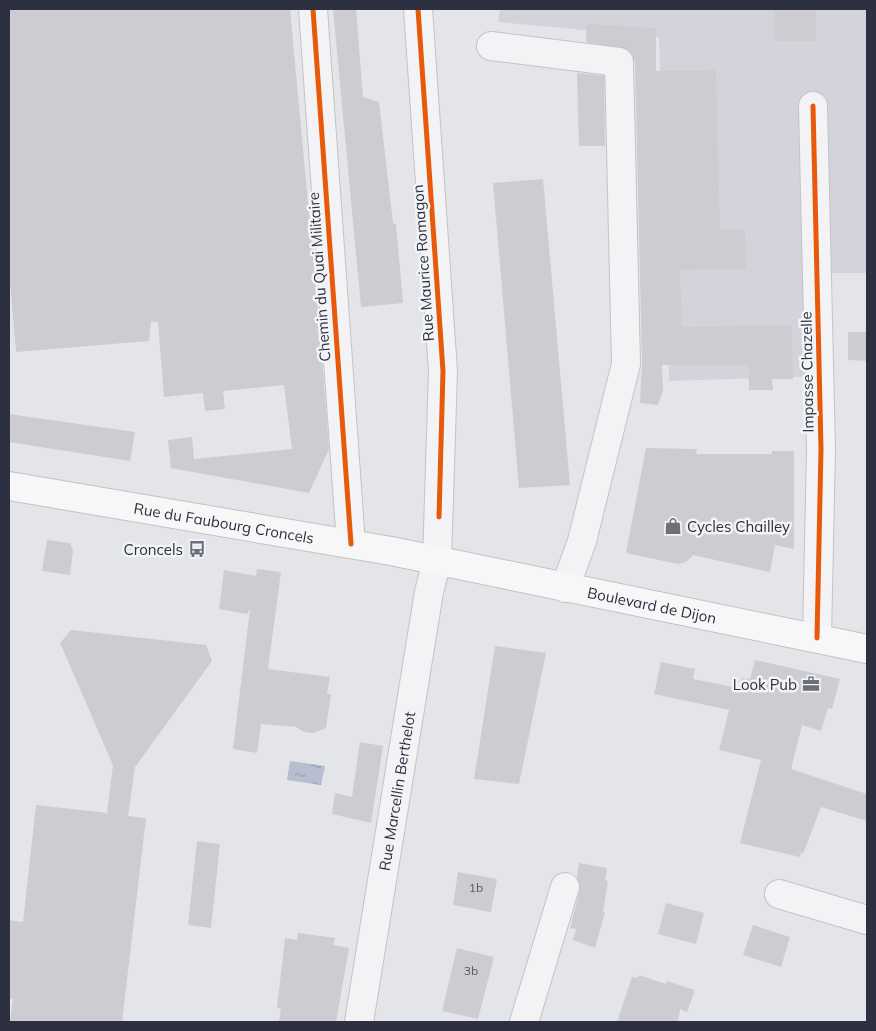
<svg xmlns="http://www.w3.org/2000/svg" width="876" height="1031" font-family="Mulish,sans-serif">
<style>
.built{fill:#d3d4db}
.water{fill:url(#water-ripples)}
.building{fill:#cdcdd1}
.lines{fill:none;stroke-linecap:round;stroke-linejoin:round}
.minor-casing{stroke:#c3c3c7;stroke-width:30}
.major-casing{stroke:#c1c2c6;stroke-width:30}
.minor{stroke:#f3f3f5;stroke-width:28}
.major{stroke:#f7f7f7;stroke-width:28}
.cycleway-casing{stroke:#f3f4f7;stroke-width:8}
.cycleway{stroke:#e8590c;stroke-width:5}
.labels{text-anchor:middle;dominant-baseline:central;stroke-width:5;stroke-linejoin:round;paint-order:stroke}
.number-label{font-size:12px;fill:#565865}
.street-label{font-size:15px;fill:#2d3040;stroke:#f3f4f7}
.poi-label{font-size:15px;fill:#2d3040;stroke:#f3f4f7;text-anchor:end}
</style>
<defs>
<pattern id="water-ripples" width="26" height="14" patternUnits="userSpaceOnUse" patternTransform="scale(1.25)"><rect width="26" height="14" fill="#b6bed0"/><path d="M2 4q2-2 4 0t4 0M15 11q2-2 4 0t4 0" fill="none" stroke="#949baa"/></pattern>
</defs>
<rect width="100%" height="100%" fill="#e4e5e9"/>
<path class="built" d="M 500,9 L 867,9 L 867,273 L 829,273 L 824,376 L 669,381 L 659,37 L 498,22 Z"/>
<path class="water" d="M 290,761 L 325,766 L 321,785 L 287,780 Z"/>
<g class="building">
<path d="M 9,9 L 290,9 L 320,332 L 329,449 L 309,493 L 171,468 L 168,440 L 192,437 L 194,459 L 292,449 L 284,385 L 223,391 L 225,409 L 205,411 L 203,393 L 164,397 L 158,322 L 151,322 L 149,341 L 16,352 L 9,269 Z"/>
<path d="M 333,9 L 356,9 L 363,97 L 379,102 L 393,223 L 396,224 L 403,303 L 361,307 Z"/>
<path d="M 775,9 L 816,9 L 816,41 L 774,41 Z"/>
<path d="M 587,24 L 656,28 L 656,71 L 716,70 L 720,230 L 745,230 L 746,269 L 680,270 L 682,327 L 792,325 L 793,379 L 772,379 L 773,390 L 749,390 L 749,365 L 662,365 L 663,390 L 658,405 L 640,403 L 642,364 L 635,62 L 632,54 L 627,49 L 586,42 Z"/>
<path d="M 577,73 L 604,76 L 605,146 L 579,146 Z"/>
<path d="M 543,179 L 570,485 L 519,488 L 493,183 Z"/>
<path d="M 848,332 L 867,332 L 867,361 L 848,360 Z"/>
<path d="M 9,414 L 135,432 L 130,461 L 9,442 Z"/>
<path d="M 646,448 L 697,449 L 696,454 L 772,454 L 772,451 L 794,451 L 794,549 L 775,545 L 770,572 L 693,555 L 686,562 L 678,564 L 626,553 Z"/>
<path d="M 47,540 L 70,543 L 73,551 L 70,575 L 42,571 Z"/>
<path d="M 257,569 L 281,572 L 268,669 L 330,677 L 327,694 L 331,694 L 326,728 L 313,733 L 304,732 L 296,727 L 261,724 L 257,753 L 233,749 L 250,609 L 247,614 L 219,609 L 224,570 L 256,576 Z"/>
<path d="M 71,630 L 206,645 L 212,661 L 135,767 L 128,816 L 146,818 L 122,1022 L 10,1022 L 13,999 L 9,998 L 9,920 L 23,922 L 36,805 L 107,813 L 113,765 L 60,643 Z"/>
<path d="M 495,646 L 546,653 L 519,784 L 474,779 Z"/>
<path d="M 755,660 L 840,679 L 832,709 L 828,708 L 821,731 L 802,725 L 791,769 L 867,794 L 867,821 L 821,807 L 803,854 L 801,852 L 800,857 L 740,843 L 761,760 L 719,750 L 729,710 L 654,694 L 661,662 L 695,669 L 693,679 L 739,688 L 742,678 L 750,679 Z"/>
<path d="M 360,742 L 383,746 L 371,823 L 332,814 L 335,793 L 352,797 Z"/>
<path d="M 197,841 L 220,844 L 211,928 L 188,925 Z"/>
<path d="M 579,863 L 607,868 L 605,880 L 608,881 L 603,912 L 605,912 L 595,948 L 573,940 L 576,929 L 570,928 L 580,890 L 577,877 Z"/>
<path d="M 458,872 L 497,879 L 491,912 L 453,905 Z"/>
<path d="M 666,903 L 704,913 L 696,944 L 658,934 Z"/>
<path d="M 753,925 L 790,937 L 781,967 L 743,955 Z"/>
<path d="M 298,933 L 335,938 L 333,945 L 349,948 L 336,1022 L 279,1022 L 281,1009 L 277,1008 L 285,938 L 297,940 Z"/>
<path d="M 457,948 L 494,957 L 478,1019 L 442,1011 Z"/>
<path d="M 639,975 L 666,984 L 667,981 L 695,990 L 687,1012 L 680,1009 L 678,1022 L 617,1022 L 632,977 L 638,978 Z"/>
</g>
<g class="lines">
<g class="minor-casing">
<g id="minor">
<path d="M 313,9 L 351,544"/>
<path d="M 491,46 L 619,62 L 626,364 L 582,541 L 565,588"/>
<path d="M 813,106 L 821,449 L 817,638"/>
<path d="M 779,894 L 867,920"/>
<path id="s1" d="M 359,1022 L 429,592 L 437,561 L 443,371 L 418,9"/>
<path d="M 524,1022 L 565,887"/>
</g>
</g>
<g class="major-casing">
<g id="major">
<path id="s2" d="M 9,486 L 391,551 L 867,649"/>
</g>
</g>
<use href="#minor" class="minor"/>
<use href="#major" class="major"/>
<g class="cycleway-casing">
<g id="cycleway">
<path d="M 313,9 L 351,544"/>
<path d="M 418,9 L 443,371 L 439,517"/>
<path d="M 813,106 L 821,449 L 817,638"/>
</g>
</g>
<use href="#cycleway" class="cycleway"/>
</g>
<defs>
<g id="shop-bare" transform="scale(1.35)"><path d="M-5-2.5h2.3a2.7 3.5 0 0 1 5.4 0H5L5.5 6h-11ZM-1.5-2.5h3a1.5 2.3 0 0 0-3 0Z" fill="#6d6f7b" stroke="#f3f4f7" stroke-width="2.5" paint-order="stroke"/></g>
<g id="bus-bare" transform="scale(1.35)"><path d="M-5-6H5V4H4V6H2V4H-2V6H-4V4H-5ZM-3.5-4V0h7V-4ZM-3.5 1.2v1.5H-2V1.2ZM2 1.2v1.5H3.5V1.2Z" fill="#6d6f7b" stroke="#f3f4f7" stroke-width="2.5" paint-order="stroke"/></g>
<g id="office-bare" transform="scale(1.35)"><path d="M-6-3h4V-5.5h4V-3h4V5H-6ZM-1-4.5V-3h2v-1.5ZM-6 0V1H6V0Z" fill="#6d6f7b" stroke="#f3f4f7" stroke-width="2.5" paint-order="stroke"/></g>
</defs>
<g fill-rule="evenodd">
<use href="#shop-bare" x="673" y="526"/>
<use href="#bus-bare" x="197" y="549"/>
<use href="#office-bare" x="811" y="684"/>
</g>
<g class="labels">
<g class="number-label">
<text x="476" y="887">1b</text>
<text x="471" y="970">3b</text>
</g>
<g class="street-label">
<text transform="translate(423 263) rotate(-94)">Rue Maurice Romagon</text>
<text transform="translate(319 277) rotate(-94)">Chemin du Quai Militaire</text>
<text transform="translate(807 372) rotate(-91)">Impasse Chazelle</text>
<text stroke="none"><textPath href="#s2" startOffset="218">Rue du Faubourg Croncels</textPath></text>
<text stroke="none"><textPath href="#s2" startOffset="654">Boulevard de Dijon</textPath></text>
<text stroke="none"><textPath href="#s1" startOffset="234">Rue Marcellin Berthelot</textPath></text>
</g>
<g class="poi-label">
<text x="687" y="526" text-anchor="start">Cycles Chailley</text>
<text x="183" y="549">Croncels</text>
<text x="797" y="684">Look Pub</text>
</g>
</g>
<rect width="876" height="1031" fill="none" stroke="#2d3040" stroke-width="20"/>
</svg>
